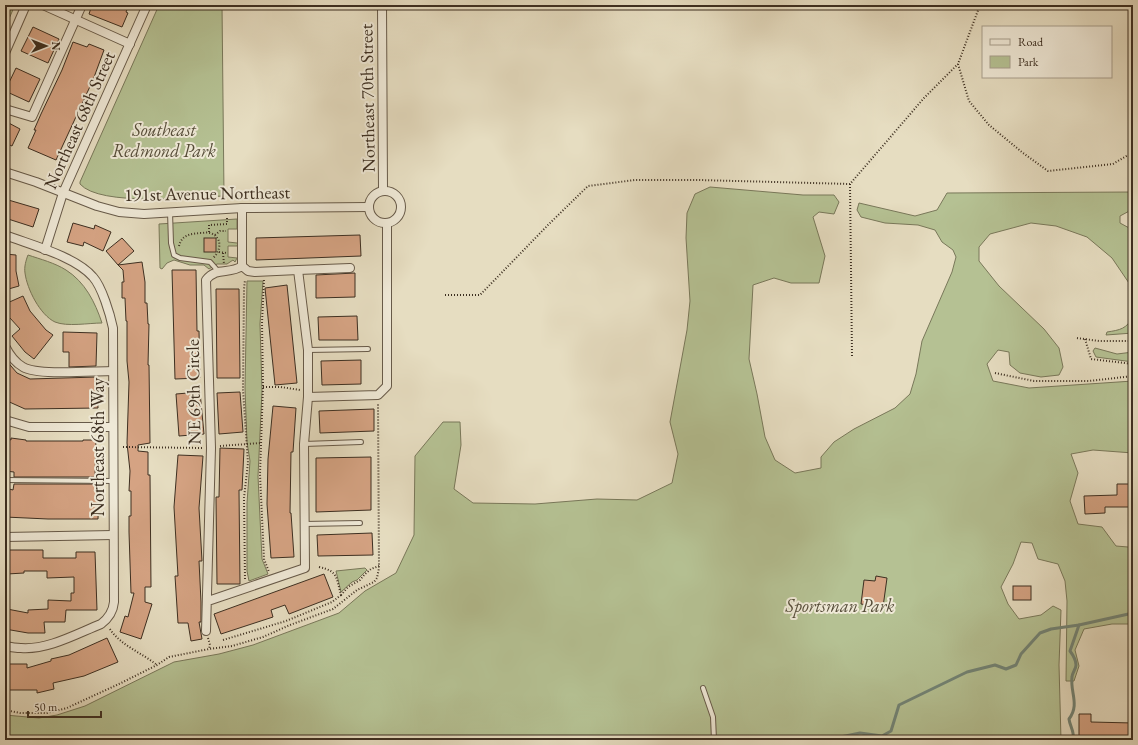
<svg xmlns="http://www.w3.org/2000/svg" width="1138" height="745" font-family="'EB Garamond',serif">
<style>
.green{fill:#b5c193;stroke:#79785a}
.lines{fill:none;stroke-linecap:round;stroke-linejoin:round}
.stream{stroke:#738476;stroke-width:3}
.building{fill:#d5a383;stroke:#3d2f21}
.service-casing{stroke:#675a49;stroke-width:6}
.minor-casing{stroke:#675a49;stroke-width:10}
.path{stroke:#3d2f21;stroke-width:2;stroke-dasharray:1 2;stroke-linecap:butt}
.service{stroke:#efe9d7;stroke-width:4}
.minor{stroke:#efe9d7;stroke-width:8}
.labels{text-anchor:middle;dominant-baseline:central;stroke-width:4;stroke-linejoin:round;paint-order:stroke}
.street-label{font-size:18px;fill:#3d2f21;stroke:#efe9d7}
.park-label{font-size:18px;font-style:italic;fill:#554c38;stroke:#efe9d7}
</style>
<rect width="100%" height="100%" fill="#e6ddc1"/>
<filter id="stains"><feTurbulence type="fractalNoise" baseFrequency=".005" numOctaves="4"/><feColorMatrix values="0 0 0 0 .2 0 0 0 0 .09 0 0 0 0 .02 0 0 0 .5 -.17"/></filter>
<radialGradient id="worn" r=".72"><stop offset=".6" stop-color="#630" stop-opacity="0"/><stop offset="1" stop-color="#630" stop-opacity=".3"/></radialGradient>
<g class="green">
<path d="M 5,5 L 15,5 L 5,28 Z"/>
<path d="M 159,5 L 222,5 L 224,196 C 194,197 100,207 80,184 L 80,182 Z"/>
<path d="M 710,187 L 803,195 L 834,195 L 839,202 L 834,214 L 819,212 L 813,217 L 825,256 L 819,283 L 791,283 L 774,278 L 753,285 L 749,359 L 757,394 L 765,437 L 775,460 L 795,473 L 821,468 L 821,457 L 834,442 L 854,429 L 895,408 L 910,394 L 916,374 L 922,341 L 952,272 L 956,257 L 953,250 L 942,242 L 935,230 L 918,225 L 885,223 L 861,217 L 857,210 L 859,203 L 915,216 L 937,210 L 947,193 L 1133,192 L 1133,209 L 1120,216 L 1120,223 L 1131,229 L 1133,232 L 1133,293 L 1131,286 L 1112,258 L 1087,237 L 1056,226 L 1031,223 L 990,234 L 979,247 L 979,261 L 999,286 L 1044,329 L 1059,348 L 1063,367 L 1059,375 L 1041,377 L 1020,373 L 1010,365 L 1009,352 L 998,350 L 987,364 L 993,381 L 1029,388 L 1133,381 L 1133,453 L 1093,450 L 1071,454 L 1078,473 L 1070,501 L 1078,524 L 1102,527 L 1116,546 L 1128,547 L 1133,544 L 1133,624 L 1112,624 L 1084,629 L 1075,650 L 1079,666 L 1074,681 L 1066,681 L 1067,601 L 1065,581 L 1058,564 L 1038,559 L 1032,543 L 1021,542 L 1013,564 L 1001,587 L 1008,604 L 1019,619 L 1041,615 L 1053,606 L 1061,610 L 1059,665 L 1061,740 L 5,740 L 5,715 L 39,718 L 57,715 L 85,706 L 174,662 L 219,654 L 253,645 L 339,613 L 365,591 L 396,573 L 414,535 L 415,456 L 443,422 L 460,422 L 461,445 L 454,489 L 473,503 L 535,504 L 597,499 L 637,500 L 672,483 L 678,454 L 670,422 L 687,330 L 690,301 L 686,238 L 687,213 L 695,194 Z"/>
<path d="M 237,219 L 237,229 L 228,229 L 228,242 L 237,243 L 238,244 L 237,246 L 228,246 L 228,257 L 237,258 L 235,262 L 233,260 L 227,264 L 217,264 L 209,269 L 204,265 L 190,265 L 174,260 L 167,263 L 162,269 L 160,268 L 159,224 Z"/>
<path d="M 28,255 C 40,259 55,263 66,270 C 85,282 95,302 102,323 C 89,323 67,327 55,322 C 40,315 27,289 25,273 C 24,267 26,260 28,255 Z"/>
<path d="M 247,281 L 263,281 L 260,324 L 262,391 L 258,476 L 262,559 L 268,574 L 249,581 L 247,571 L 247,503 L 250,461 L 247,442 L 245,388 Z"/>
<path d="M 1133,316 L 1133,333 L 1106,335 L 1107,332 C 1120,330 1127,329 1133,316 Z"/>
<path d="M 1095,348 L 1117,354 L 1133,352 L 1133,362 L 1096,357 L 1093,351 Z"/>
<path d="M 365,568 L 367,570 L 357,580 L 352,582 L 341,592 L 336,571 Z"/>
</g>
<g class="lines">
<g class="stream">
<path d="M 826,740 L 860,733 L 882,736 L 891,731 L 899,705 L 967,672 L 995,665 L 1006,669 L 1016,665 L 1021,654 L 1040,633 L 1051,629 L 1079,625 L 1133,613"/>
<path d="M 1073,740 C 1075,732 1070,727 1069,719 C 1080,704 1070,693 1072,677 C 1072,673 1076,669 1076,665 C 1076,660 1073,655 1070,651 L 1079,625"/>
</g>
</g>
<g class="building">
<path d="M 92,5 L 129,5 L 126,12 L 128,13 L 122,27 L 89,14 Z"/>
<path d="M 33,27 L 59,39 L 48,63 L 21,51 Z"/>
<path d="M 73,42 L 87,47 L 89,44 L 104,50 L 93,80 L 56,160 L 28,148 L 36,130 L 34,130 L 41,114 L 62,70 Z"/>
<path d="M 16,68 L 40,79 L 29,102 L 5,91 Z"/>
<path d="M 5,121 L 20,129 L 12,146 L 5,143 Z"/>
<path d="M 5,199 L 39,209 L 33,227 L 5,218 Z"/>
<path d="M 73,223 L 94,229 L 95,225 L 111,232 L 103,251 L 84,242 L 83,246 L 67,242 Z"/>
<path d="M 360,235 L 361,256 L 256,260 L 256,238 Z"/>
<path d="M 122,238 L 134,251 L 118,265 L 106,251 Z"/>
<rect x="204" y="238" width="12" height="14"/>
<path d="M 5,254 L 16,255 L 16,271 L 19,286 L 5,290 Z"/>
<path d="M 142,262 L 145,282 L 145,303 L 147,303 L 148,324 L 149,324 L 148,365 L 149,365 L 150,443 L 138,445 L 138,451 L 148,452 L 148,475 L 150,475 L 151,587 L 145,587 L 145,602 L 152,604 L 141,639 L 120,632 L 125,616 L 128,617 L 134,593 L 131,593 L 129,532 L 129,516 L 131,516 L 131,491 L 129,491 L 130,471 L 127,443 L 129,382 L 127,361 L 127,321 L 126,321 L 125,298 L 122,298 L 122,282 L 124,282 L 123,270 L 118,265 Z"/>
<path d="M 172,270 L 196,270 L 197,331 L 199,331 L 200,378 L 175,379 Z"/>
<path d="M 355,273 L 355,297 L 316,298 L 316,275 Z"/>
<path d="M 287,285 L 297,383 L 275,385 L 265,288 Z"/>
<path d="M 216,289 L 239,289 L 240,378 L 217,378 Z"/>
<path d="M 23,296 L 30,311 L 46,330 L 53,335 L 34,359 L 25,352 L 12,336 L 20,329 L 10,318 L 5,320 L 5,304 Z"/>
<path d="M 357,316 L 358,340 L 319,340 L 318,317 Z"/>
<path d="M 63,332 L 97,333 L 96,366 L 69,367 L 69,352 L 63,352 Z"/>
<path d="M 5,359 L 17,373 L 30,379 L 97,377 L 98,408 L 25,409 L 5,400 Z"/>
<path d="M 361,360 L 361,384 L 322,385 L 321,361 Z"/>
<path d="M 200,392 L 204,434 L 179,436 L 176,394 Z"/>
<path d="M 240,392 L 243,432 L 219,434 L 217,393 Z"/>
<path d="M 273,406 L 296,408 L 293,452 L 291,452 L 290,513 L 291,513 L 294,557 L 271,558 L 267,504 L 268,459 Z"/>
<path d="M 374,409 L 374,431 L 320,433 L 319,411 Z"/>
<path d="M 5,438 L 11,440 L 11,438 L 26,440 L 26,441 L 83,441 L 83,440 L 96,440 L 95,477 L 14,477 L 14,472 L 5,471 Z"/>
<path d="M 220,448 L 244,449 L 242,490 L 239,490 L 240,584 L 217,584 L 216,497 L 219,497 Z"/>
<path d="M 178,455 L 203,456 L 199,508 L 202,561 L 199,561 L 201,602 L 201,622 L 199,622 L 202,639 L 191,641 L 188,623 L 178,623 L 175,576 L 178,576 L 174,507 Z"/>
<path d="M 371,457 L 371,510 L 316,512 L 316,458 Z"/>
<path d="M 14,484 L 95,484 L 95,487 L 99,487 L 98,519 L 48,519 L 5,517 L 5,488 L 13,490 Z"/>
<path d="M 1117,484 L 1133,484 L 1133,507 L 1105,507 L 1105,513 L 1085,514 L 1084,496 L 1117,495 Z"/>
<path d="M 372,533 L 373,555 L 318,556 L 317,535 Z"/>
<path d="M 6,550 L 43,550 L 43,558 L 76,558 L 76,552 L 95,552 L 97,610 L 66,610 L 65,622 L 44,622 L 45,633 L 28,633 L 5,629 L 7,609 L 28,613 L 28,610 L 48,609 L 48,600 L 71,601 L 71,593 L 74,593 L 74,577 L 47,578 L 47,571 L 24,571 L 24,573 L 7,574 Z"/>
<path d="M 324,574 L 333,597 L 289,614 L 285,605 L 271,610 L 273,617 L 221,634 L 214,614 Z"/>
<path d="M 876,576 L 887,578 L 883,607 L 861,604 L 864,580 L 875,581 Z"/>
<rect x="1013" y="586" width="18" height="14"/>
<path d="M 107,638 L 118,662 L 84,676 L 53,683 L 54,689 L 37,693 L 37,690 L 8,690 L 8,664 L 27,664 L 27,668 L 51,661 L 51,659 L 69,655 Z"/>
<path d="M 1079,714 L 1091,714 L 1091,722 L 1133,723 L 1133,739 L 1102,740 L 1102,736 L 1079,736 Z"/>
</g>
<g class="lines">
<g class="service-casing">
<g id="service">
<path d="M 170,212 L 171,243 L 174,255 L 180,258 L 210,262 L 218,271"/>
<path d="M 308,350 L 368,349"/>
<path d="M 304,444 L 361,442"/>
<path d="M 5,480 L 113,481"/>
<path d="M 304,524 L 360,523"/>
<path d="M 703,688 L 713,717 L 714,740"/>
</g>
</g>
<g class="minor-casing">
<g id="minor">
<path d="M 43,5 L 130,44"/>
<path d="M 382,5 L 383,191"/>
<path d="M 5,53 L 26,5"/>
<path d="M 5,109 L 32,117 L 82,5"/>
<path d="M 5,172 L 36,182 L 97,206 L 119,212 L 144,214 L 242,208 L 369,207"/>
<circle cx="385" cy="207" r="16"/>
<path d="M 242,208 L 242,266"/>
<path d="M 5,235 C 31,245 75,256 93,277 C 102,287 110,314 113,328 L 114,602 C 113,612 109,618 101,624 C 76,634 48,650 21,648 C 15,648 10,647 5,646"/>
<path d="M 45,250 L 63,193 L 147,5"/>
<path d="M 298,270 L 350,268"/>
<path d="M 5,346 C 9,354 14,362 23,367 C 38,376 93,371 113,371"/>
<path d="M 308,397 L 378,395 L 387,386 L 387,223"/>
<path d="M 5,420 L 29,427 L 113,427"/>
<path d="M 5,537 L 113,535"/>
<path d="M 206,631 L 211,448 L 206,280 C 217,266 229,275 242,266 L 248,271 L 255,272 L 298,270 L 308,350 L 308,397 L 304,444 L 305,568 L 208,601"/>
</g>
</g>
<g class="path">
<path d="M 980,5 L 958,64 L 969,101 L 989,125 L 1023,153 L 1048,171 L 1113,164 L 1133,152"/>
<path d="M 209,232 L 209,225 L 227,224 L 227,217"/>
<path d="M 215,235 L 220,231 L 226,231"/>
<path d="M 179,246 C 182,234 191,234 201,233 C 204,233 207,232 210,233 C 223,237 221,251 213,258"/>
<path d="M 219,252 L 227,253"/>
<path d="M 223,253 L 224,264"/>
<path d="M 264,280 L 262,323 L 263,387 L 260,474 L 264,559 L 269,572"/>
<path d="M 445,295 L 480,295 L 548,225 L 588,186 L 635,180 L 699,180 L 850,184"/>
<path d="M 1077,338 L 1099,341 L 1133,341"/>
<path d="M 1085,339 L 1091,359 L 1133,364"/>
<path d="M 852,356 L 850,184 L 924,98 L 958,64"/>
<path d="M 995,373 L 1034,381 L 1089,381 L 1133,376"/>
<path d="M 263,387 L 281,387 L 300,390"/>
<path d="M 220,446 L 261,443"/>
<path d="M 123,447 L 204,448"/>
<path d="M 319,567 C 338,571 336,577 341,595 L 348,587 L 360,580 L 365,574 L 371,569 L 379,566"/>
<path d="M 245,579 L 244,498 L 248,463 L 243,390 L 244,289 L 245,280"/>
<path d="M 110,629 C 120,645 142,653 157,665"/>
<path d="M 208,638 L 210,645 L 209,649"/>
<path d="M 223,640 L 286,621 L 332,602 L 341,595"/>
<path d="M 5,710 L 20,713 L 47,713 L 67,708 L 121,683 L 157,665 L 169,657 L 209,649 L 232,646 L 263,637 L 290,625 L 333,609 L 357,590 L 374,582 L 377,578 L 379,568 L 378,403"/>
</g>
<use href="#service" class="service"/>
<use href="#minor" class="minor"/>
</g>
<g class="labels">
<g class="street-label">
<text transform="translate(367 98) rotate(-91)">Northeast 70th Street</text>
<text transform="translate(79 120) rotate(-66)">Northeast 68th Street</text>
<text transform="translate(207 193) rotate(-1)">191st Avenue Northeast</text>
<text transform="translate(193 392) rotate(-91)">NE 69th Circle</text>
<text transform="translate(97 447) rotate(-90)">Northeast 68th Way</text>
</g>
<g class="park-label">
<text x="164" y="129">Southeast<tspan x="164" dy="21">Redmond Park</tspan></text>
<text x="840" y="605">Sportsman Park</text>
</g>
</g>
<rect width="1138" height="745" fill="none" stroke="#e6ddc1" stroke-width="20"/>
<rect x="6" y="6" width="1126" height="733" fill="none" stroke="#3d2f21" stroke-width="2"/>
<rect x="10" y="10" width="1118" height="725" fill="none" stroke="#3d2f21"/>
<rect x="982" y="26" width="130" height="52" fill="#efe9d7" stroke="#a89f8e"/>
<rect x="990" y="39" width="20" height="6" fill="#efe9d7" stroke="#a89f8e"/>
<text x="1018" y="46" font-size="12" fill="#3d2f21">Road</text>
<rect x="990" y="56" width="20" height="12" fill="#b5c193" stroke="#a89f8e"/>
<text x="1018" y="66" font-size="12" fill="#3d2f21">Park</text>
<g transform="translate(46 46) rotate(90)" stroke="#efe9d7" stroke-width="3" paint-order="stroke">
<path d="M0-3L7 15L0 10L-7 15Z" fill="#3d2f21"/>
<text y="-6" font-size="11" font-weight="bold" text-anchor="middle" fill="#3d2f21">N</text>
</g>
<path d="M28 711v6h73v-6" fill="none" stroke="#3d2f21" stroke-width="2"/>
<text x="34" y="711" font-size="12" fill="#3d2f21" stroke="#efe9d7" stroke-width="3" paint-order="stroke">50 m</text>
<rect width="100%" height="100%" filter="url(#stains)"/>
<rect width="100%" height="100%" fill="url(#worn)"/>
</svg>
